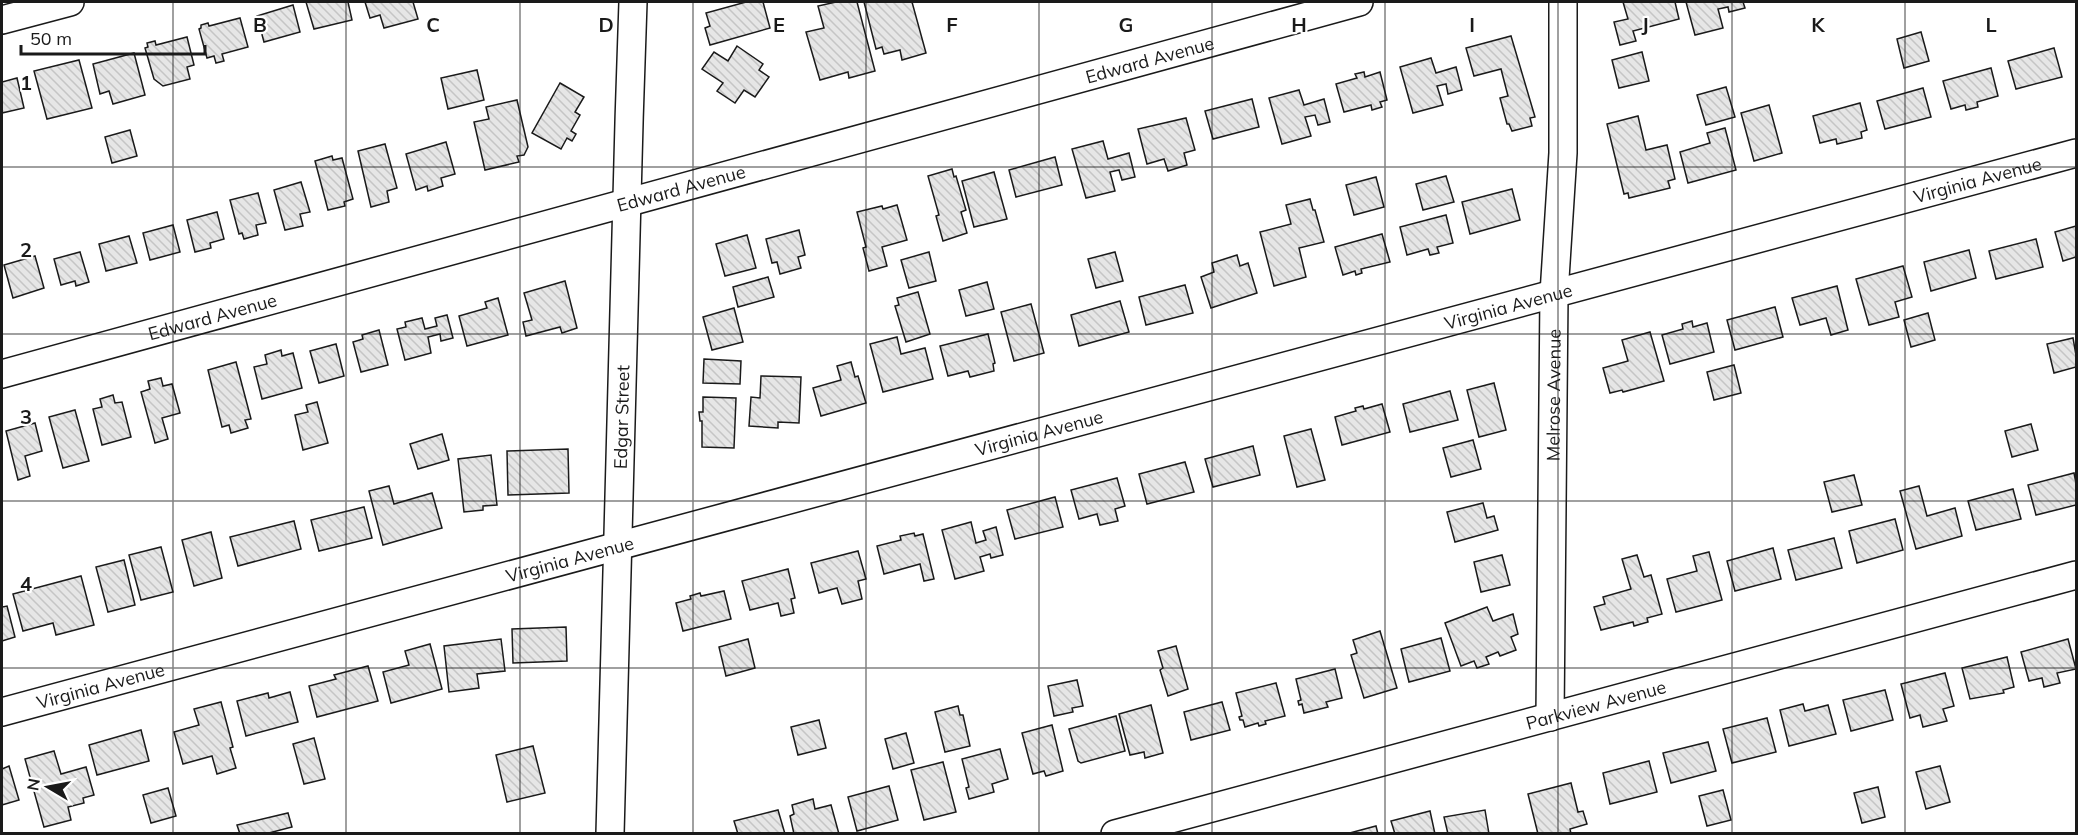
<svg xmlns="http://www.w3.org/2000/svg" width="2078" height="835" font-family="Mulish,sans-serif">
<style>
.building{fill:url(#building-back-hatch);stroke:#1a1a1a;stroke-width:1.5}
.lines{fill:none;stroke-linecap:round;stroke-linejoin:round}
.minor-casing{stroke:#1a1a1a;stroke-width:30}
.minor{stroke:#fff;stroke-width:27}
.grid{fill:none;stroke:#1a1a1a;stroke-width:1.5;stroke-opacity:0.55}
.labels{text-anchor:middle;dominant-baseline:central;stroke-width:4.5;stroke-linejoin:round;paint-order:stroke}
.street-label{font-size:18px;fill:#1a1a1a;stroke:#fff}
.grid-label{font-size:20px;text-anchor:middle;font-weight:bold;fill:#1a1a1a;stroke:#fff;stroke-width:4.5;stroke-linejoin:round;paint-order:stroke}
</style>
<defs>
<pattern id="building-back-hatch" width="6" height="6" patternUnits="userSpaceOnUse" patternTransform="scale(1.5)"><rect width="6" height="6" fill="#e6e6e6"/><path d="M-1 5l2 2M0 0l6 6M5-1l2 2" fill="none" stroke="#c5c5c5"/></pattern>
</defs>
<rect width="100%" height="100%" fill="#fff"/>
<g class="building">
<path d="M 306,2 L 348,2 L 352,20 L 314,29 Z"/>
<path d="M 365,2 L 413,2 L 418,19 L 384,28 L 380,15 L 370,18 Z"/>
<path d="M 746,2 L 763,2 L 770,28 L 710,45 L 705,28 L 710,26 L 706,13 Z"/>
<path d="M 836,2 L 857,2 L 875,71 L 849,78 L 848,72 L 820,80 L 806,32 L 824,28 L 818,6 Z"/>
<path d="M 864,2 L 912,2 L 926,53 L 902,60 L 900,50 L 884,54 L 882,47 L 876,49 Z"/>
<path d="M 1623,2 L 1675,2 L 1679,19 L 1633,31 L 1636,41 L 1620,45 L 1614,22 L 1628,19 Z"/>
<path d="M 1686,2 L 1743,2 L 1745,8 L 1729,12 L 1728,7 L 1718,9 L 1723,28 L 1695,35 Z"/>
<path d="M 293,5 L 300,32 L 264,42 L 257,16 Z"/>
<path d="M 240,18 L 248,47 L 222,54 L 224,61 L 216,63 L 214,56 L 207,58 L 199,29 L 201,28 L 201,25 L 208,23 L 209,26 Z"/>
<path d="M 1921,32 L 1929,61 L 1904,68 L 1897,39 Z"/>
<path d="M 1511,36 L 1535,117 L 1530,118 L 1532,126 L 1512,131 L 1509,124 L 1507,124 L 1500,98 L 1508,96 L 1501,69 L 1474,76 L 1466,48 Z"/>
<path d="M 187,37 L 194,65 L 187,67 L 190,79 L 163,86 L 154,79 L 145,48 L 148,47 L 147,43 L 155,41 L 156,45 Z"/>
<path d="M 737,46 L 763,64 L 759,70 L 769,77 L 755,97 L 744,90 L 735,103 L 717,91 L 723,83 L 702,69 L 714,52 L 728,61 Z"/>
<path d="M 2054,48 L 2062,77 L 2016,89 L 2008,61 Z"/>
<path d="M 1642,52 L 1649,81 L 1619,88 L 1612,60 Z"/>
<path d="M 134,53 L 145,95 L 113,104 L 109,91 L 100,94 L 93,64 Z"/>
<path d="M 1431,58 L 1436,73 L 1456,67 L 1462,90 L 1448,94 L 1446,84 L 1437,86 L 1443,105 L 1413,113 L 1400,67 Z"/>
<path d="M 79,60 L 92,108 L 47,119 L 34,71 Z"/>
<path d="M 1991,68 L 1998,96 L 1977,102 L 1978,107 L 1966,110 L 1965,105 L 1951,109 L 1943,81 Z"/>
<path d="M 477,70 L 484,100 L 448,109 L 441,78 Z"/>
<path d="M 1364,72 L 1365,77 L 1380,72 L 1387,100 L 1380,102 L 1382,107 L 1372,110 L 1371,105 L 1344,112 L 1336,84 L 1357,78 L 1355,74 Z"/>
<path d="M 17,78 L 24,108 L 2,113 L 2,82 Z"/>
<path d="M 560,83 L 584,97 L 575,112 L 580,115 L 571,131 L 576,134 L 572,141 L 567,138 L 561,149 L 532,133 Z"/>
<path d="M 1726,87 L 1735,117 L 1706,125 L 1697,95 Z"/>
<path d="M 1923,88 L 1931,117 L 1885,129 L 1877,101 Z"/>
<path d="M 1299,90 L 1304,105 L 1324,99 L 1330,122 L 1318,125 L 1315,115 L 1305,117 L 1311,136 L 1282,144 L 1269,98 Z"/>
<path d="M 1252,99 L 1259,127 L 1213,139 L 1205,111 Z"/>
<path d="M 517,100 L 528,147 L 524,155 L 517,156 L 519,162 L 485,170 L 474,122 L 489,119 L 486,107 Z"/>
<path d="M 1860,103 L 1867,130 L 1861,132 L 1862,138 L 1837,144 L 1836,139 L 1820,143 L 1813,116 Z"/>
<path d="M 1769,105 L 1782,153 L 1754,161 L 1741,113 Z"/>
<path d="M 1638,116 L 1646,150 L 1667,145 L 1675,179 L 1668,181 L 1670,188 L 1629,198 L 1628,193 L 1624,194 L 1607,124 Z"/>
<path d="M 1186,118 L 1195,150 L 1184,153 L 1187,165 L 1168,171 L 1164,159 L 1147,164 L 1138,129 Z"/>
<path d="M 1725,128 L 1736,170 L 1688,183 L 1680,152 L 1710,143 L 1707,133 Z"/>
<path d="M 130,130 L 137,156 L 112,163 L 105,137 Z"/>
<path d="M 1103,141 L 1108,159 L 1129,153 L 1135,177 L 1122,180 L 1119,170 L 1110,172 L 1115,191 L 1086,198 L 1072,149 Z"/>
<path d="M 446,142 L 455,174 L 441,178 L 443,186 L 428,191 L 427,186 L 416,190 L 406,154 Z"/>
<path d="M 385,144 L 397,188 L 387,191 L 389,202 L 371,207 L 358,151 Z"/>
<path d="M 332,156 L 333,160 L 342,158 L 353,199 L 344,202 L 345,206 L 328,210 L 315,161 Z"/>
<path d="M 1055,157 L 1062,185 L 1016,197 L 1009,170 Z"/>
<path d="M 952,169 L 954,177 L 956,176 L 966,210 L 961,212 L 967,233 L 943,241 L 936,216 L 939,215 L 928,176 Z"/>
<path d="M 994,172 L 1007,219 L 974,227 L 962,181 Z"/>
<path d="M 1446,176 L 1454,202 L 1423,210 L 1416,184 Z"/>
<path d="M 1376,177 L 1384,207 L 1354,215 L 1346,185 Z"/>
<path d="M 301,182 L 310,212 L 300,214 L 303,226 L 285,230 L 274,190 Z"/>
<path d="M 1512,189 L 1520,220 L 1470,234 L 1462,202 Z"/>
<path d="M 258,193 L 266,223 L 256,225 L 258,235 L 244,239 L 242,233 L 239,234 L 230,200 Z"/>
<path d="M 1310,199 L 1313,210 L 1315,210 L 1324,242 L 1299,248 L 1306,277 L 1274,286 L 1260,232 L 1291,224 L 1286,205 Z"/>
<path d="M 897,205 L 907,240 L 882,247 L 887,266 L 869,271 L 863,248 L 866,247 L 857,212 L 882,206 L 883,209 Z"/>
<path d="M 217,212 L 224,239 L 210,243 L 211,248 L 195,252 L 187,220 Z"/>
<path d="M 1446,215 L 1453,243 L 1437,247 L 1439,253 L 1430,255 L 1428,249 L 1407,255 L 1400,227 Z"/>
<path d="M 173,225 L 180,252 L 150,260 L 143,233 Z"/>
<path d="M 2076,226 L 2076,257 L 2063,261 L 2055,232 Z"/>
<path d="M 799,230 L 805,255 L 798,257 L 801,268 L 780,274 L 777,262 L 772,263 L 766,239 Z"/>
<path d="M 1382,234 L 1390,262 L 1361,269 L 1362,273 L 1356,275 L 1355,271 L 1343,275 L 1335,247 Z"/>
<path d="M 747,235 L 756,268 L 725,276 L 716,244 Z"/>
<path d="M 129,236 L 137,263 L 106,271 L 99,244 Z"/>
<path d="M 2036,239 L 2043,267 L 1996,279 L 1989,251 Z"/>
<path d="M 1969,250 L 1976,278 L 1931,291 L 1924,262 Z"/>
<path d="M 80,252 L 89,282 L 76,286 L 75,281 L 61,285 L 54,259 Z"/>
<path d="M 929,252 L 936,281 L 909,288 L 901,260 Z"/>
<path d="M 1115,252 L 1123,281 L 1096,288 L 1088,259 Z"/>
<path d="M 1237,255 L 1240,266 L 1248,263 L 1257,293 L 1211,308 L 1201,277 L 1214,272 L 1212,263 Z"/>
<path d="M 35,256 L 44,288 L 13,298 L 4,265 Z"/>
<path d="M 1903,266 L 1912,297 L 1895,302 L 1899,317 L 1869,325 L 1856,279 Z"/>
<path d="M 768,277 L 774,297 L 738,307 L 733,287 Z"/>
<path d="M 565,281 L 577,328 L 562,333 L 560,327 L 526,336 L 523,322 L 532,320 L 524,293 Z"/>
<path d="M 987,282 L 994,309 L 966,316 L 959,290 Z"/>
<path d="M 1185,285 L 1193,313 L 1146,325 L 1139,297 Z"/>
<path d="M 1837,286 L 1848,330 L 1831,335 L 1826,318 L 1800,325 L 1792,298 Z"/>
<path d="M 918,292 L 930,334 L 906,342 L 895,306 L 899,305 L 897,298 Z"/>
<path d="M 498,298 L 508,335 L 467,346 L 459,316 L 487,308 L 485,302 Z"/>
<path d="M 1120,301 L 1129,332 L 1079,346 L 1071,315 Z"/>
<path d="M 1031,304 L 1044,353 L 1014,361 L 1001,312 Z"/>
<path d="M 1775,307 L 1783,337 L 1735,350 L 1727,320 Z"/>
<path d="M 734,308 L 743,342 L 712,350 L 703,317 Z"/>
<path d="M 1928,313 L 1935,340 L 1911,347 L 1904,320 Z"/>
<path d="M 447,315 L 453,338 L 441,341 L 440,334 L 428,337 L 431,353 L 405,360 L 397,329 L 406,327 L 405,322 L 422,318 L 425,329 L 437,326 L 435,318 Z"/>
<path d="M 1692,321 L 1693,327 L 1707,323 L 1714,352 L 1670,364 L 1662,335 L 1683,329 L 1682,324 Z"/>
<path d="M 379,330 L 388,365 L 361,372 L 353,342 L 363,339 L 362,335 Z"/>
<path d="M 1650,332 L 1664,381 L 1623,392 L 1622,390 L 1610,393 L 1603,368 L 1628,361 L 1622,340 Z"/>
<path d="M 988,334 L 995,363 L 993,364 L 994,371 L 970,377 L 968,371 L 948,376 L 940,346 Z"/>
<path d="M 897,337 L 901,354 L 925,348 L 933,379 L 883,392 L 870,344 Z"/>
<path d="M 2073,338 L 2076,355 L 2076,367 L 2054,373 L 2047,344 Z"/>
<path d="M 336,344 L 344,376 L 319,383 L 310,351 Z"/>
<path d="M 281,350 L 282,356 L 293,353 L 302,388 L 262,399 L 254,367 L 267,364 L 265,355 Z"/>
<path d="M 704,359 L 741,361 L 740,384 L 703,383 Z"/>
<path d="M 236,362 L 251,419 L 245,420 L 248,428 L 231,433 L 229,425 L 222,427 L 208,370 Z"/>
<path d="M 851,362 L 855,377 L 858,376 L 866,403 L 821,416 L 813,388 L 841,380 L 837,366 Z"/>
<path d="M 1734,365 L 1741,393 L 1714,400 L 1707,372 Z"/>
<path d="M 761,376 L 801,377 L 799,423 L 778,422 L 778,428 L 749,426 L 751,397 L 760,398 Z"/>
<path d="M 161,378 L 163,386 L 172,384 L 180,413 L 162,418 L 168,439 L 155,443 L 141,392 L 150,389 L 148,381 Z"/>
<path d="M 1494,383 L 1506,430 L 1479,437 L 1467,390 Z"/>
<path d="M 1450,391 L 1458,420 L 1410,432 L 1403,404 Z"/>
<path d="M 113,395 L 115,403 L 122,402 L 131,437 L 102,445 L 93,409 L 102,407 L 100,399 Z"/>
<path d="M 703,397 L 736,398 L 734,448 L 702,447 L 702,421 L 700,421 L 699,412 L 703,412 Z"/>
<path d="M 317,402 L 328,443 L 303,450 L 295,415 L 308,412 L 306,405 Z"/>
<path d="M 1382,404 L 1390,432 L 1342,445 L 1335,417 L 1356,411 L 1355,408 L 1363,406 L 1364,409 Z"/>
<path d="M 75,410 L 89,461 L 63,468 L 49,417 Z"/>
<path d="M 35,423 L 42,451 L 25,456 L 30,476 L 18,480 L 6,431 Z"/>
<path d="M 2031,424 L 2038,450 L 2012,457 L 2005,431 Z"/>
<path d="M 1311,429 L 1325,480 L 1297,487 L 1284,436 Z"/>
<path d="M 442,434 L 449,460 L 418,469 L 410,444 Z"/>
<path d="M 1473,440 L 1481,469 L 1451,477 L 1443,448 Z"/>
<path d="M 1253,446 L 1260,475 L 1213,487 L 1205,459 Z"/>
<path d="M 568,449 L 569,493 L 508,495 L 507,451 Z"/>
<path d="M 491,455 L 497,505 L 483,506 L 483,510 L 464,512 L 458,459 Z"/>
<path d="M 1185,462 L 1194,492 L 1147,504 L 1139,474 Z"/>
<path d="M 2074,473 L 2076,483 L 2076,505 L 2036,515 L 2028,485 Z"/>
<path d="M 1854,475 L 1862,505 L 1832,512 L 1824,482 Z"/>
<path d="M 1117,478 L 1125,506 L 1115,509 L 1118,521 L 1100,525 L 1097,514 L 1079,519 L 1071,490 Z"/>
<path d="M 389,486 L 394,504 L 432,493 L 442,528 L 383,545 L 369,491 Z"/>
<path d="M 1919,486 L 1927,516 L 1955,508 L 1962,536 L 1916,549 L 1900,491 Z"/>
<path d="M 2013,489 L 2021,519 L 1976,530 L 1968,501 Z"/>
<path d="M 1055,497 L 1063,527 L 1015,539 L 1007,510 Z"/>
<path d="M 1483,503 L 1487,518 L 1494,516 L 1498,530 L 1455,542 L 1447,512 Z"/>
<path d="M 364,507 L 372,538 L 319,551 L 311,520 Z"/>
<path d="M 1895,519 L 1903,550 L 1857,563 L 1849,531 Z"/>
<path d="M 294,521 L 301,549 L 238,566 L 230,537 Z"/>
<path d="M 971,522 L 976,543 L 986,540 L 983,531 L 996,527 L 1003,555 L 991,558 L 990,554 L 980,557 L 984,571 L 955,579 L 942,530 Z"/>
<path d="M 211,532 L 222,578 L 194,586 L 182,540 Z"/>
<path d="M 914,533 L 915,536 L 923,534 L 934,579 L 924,581 L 920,564 L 884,574 L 877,546 L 901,540 L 900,536 Z"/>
<path d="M 1834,538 L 1842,568 L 1796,580 L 1788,550 Z"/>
<path d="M 161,547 L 173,592 L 141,600 L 129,555 Z"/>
<path d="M 1773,548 L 1781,579 L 1735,591 L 1727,561 Z"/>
<path d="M 858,551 L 866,579 L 858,581 L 862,599 L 842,604 L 837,588 L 819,593 L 811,563 Z"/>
<path d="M 1709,552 L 1722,600 L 1676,612 L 1667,579 L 1697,571 L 1693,556 Z"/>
<path d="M 1502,555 L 1510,585 L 1481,592 L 1474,562 Z"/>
<path d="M 1637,555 L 1644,577 L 1651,575 L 1662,614 L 1647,618 L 1648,622 L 1634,626 L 1633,622 L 1601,630 L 1594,607 L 1605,604 L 1603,597 L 1631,589 L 1622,559 Z"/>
<path d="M 124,560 L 135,605 L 108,612 L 96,567 Z"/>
<path d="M 788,569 L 795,598 L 791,599 L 794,613 L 781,616 L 778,603 L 750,610 L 742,581 Z"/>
<path d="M 81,576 L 94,625 L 56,635 L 53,623 L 23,631 L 13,594 Z"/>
<path d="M 724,591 L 731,619 L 683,631 L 676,603 L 691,599 L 690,596 L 700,593 L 701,596 Z"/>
<path d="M 7,606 L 15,637 L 2,641 L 2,607 Z"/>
<path d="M 1487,607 L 1493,621 L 1513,614 L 1518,634 L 1511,637 L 1516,650 L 1500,656 L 1498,652 L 1486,657 L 1489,664 L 1477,668 L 1474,661 L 1461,666 L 1445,623 Z"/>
<path d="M 566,627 L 567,661 L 513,663 L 512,629 Z"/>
<path d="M 1380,631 L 1397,688 L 1364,698 L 1351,655 L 1357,653 L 1353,640 Z"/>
<path d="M 1441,638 L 1450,671 L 1409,682 L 1401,649 Z"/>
<path d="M 501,639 L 505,671 L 477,674 L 479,688 L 449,692 L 444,646 Z"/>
<path d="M 748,639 L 755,668 L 726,676 L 719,647 Z"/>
<path d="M 2068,639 L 2076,669 L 2057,673 L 2060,683 L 2044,687 L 2042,678 L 2029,681 L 2021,652 Z"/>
<path d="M 430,644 L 442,689 L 391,703 L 383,672 L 409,665 L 405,651 Z"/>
<path d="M 1176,646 L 1188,689 L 1168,696 L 1160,670 L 1163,668 L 1158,651 Z"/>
<path d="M 2007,657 L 2014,687 L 2003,690 L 2004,693 L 1970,699 L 1962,668 Z"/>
<path d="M 368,666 L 378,701 L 317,717 L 309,686 L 336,679 L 334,675 Z"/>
<path d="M 1335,669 L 1342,698 L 1326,702 L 1328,707 L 1304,713 L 1302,704 L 1299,705 L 1298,701 L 1301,700 L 1296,679 Z"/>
<path d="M 1945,673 L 1954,706 L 1943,709 L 1947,721 L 1923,727 L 1920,715 L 1910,718 L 1901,684 Z"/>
<path d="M 1077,680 L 1083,706 L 1072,708 L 1073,712 L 1054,716 L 1048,686 Z"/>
<path d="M 1276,683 L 1285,716 L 1265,721 L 1266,724 L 1259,726 L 1258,723 L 1245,727 L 1243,720 L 1240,720 L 1239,717 L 1242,716 L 1236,693 Z"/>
<path d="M 1885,690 L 1893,720 L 1851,731 L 1843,700 Z"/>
<path d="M 290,692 L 298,722 L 246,736 L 237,701 L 268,693 L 269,698 Z"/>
<path d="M 221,702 L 233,747 L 230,748 L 236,768 L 217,774 L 212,756 L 183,764 L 174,732 L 199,725 L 194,709 Z"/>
<path d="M 1222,702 L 1230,730 L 1191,740 L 1184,712 Z"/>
<path d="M 1803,704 L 1805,711 L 1828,705 L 1836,734 L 1789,746 L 1780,710 Z"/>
<path d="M 1151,705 L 1163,753 L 1145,758 L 1144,752 L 1130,755 L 1119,714 Z"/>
<path d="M 958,706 L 960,715 L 963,715 L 970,746 L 945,752 L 935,712 Z"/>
<path d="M 1116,716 L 1125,751 L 1081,763 L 1078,761 L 1069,729 Z"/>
<path d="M 1767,718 L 1776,752 L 1732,763 L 1723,729 Z"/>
<path d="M 819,720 L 826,748 L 798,755 L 791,727 Z"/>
<path d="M 1052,725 L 1063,771 L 1046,776 L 1044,771 L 1033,774 L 1022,733 Z"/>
<path d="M 141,730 L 149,761 L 97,775 L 89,745 Z"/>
<path d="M 906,733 L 914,763 L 893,769 L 885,739 Z"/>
<path d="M 314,738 L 325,779 L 304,784 L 293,744 Z"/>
<path d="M 1708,742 L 1716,771 L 1671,783 L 1663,753 Z"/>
<path d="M 533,746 L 545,793 L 507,802 L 496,755 Z"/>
<path d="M 1000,749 L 1008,779 L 992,784 L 994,792 L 969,799 L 966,788 L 969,787 L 962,759 Z"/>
<path d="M 54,751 L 61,774 L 86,767 L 94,795 L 83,798 L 84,803 L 68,807 L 71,820 L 44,827 L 25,759 Z"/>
<path d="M 1649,761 L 1657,792 L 1610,804 L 1603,773 Z"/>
<path d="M 943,762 L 956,812 L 924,820 L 911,770 Z"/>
<path d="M 9,766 L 19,800 L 2,805 L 2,769 Z"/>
<path d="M 1940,766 L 1950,802 L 1926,809 L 1916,772 Z"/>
<path d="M 1571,783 L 1578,812 L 1583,811 L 1587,824 L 1570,829 L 1571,834 L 1538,834 L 1528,794 Z"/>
<path d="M 889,786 L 898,820 L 857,831 L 848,797 Z"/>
<path d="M 1878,787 L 1885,817 L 1862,823 L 1854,793 Z"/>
<path d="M 168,788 L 176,816 L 151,823 L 143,795 Z"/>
<path d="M 1723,790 L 1731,820 L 1707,826 L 1699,796 Z"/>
<path d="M 813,799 L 815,809 L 831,805 L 839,834 L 794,834 L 790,816 L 794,814 L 792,805 Z"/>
<path d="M 778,810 L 785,834 L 738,834 L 734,821 Z"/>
<path d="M 1485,810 L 1489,834 L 1448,834 L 1444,817 Z"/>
<path d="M 1430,811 L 1435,834 L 1395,834 L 1391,821 Z"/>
<path d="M 288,813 L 292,827 L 265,834 L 240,834 L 237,825 Z"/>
<path d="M 1376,826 L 1378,834 L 1346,834 Z"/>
</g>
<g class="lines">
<g class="minor-casing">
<g id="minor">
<path d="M 2,20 L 70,2"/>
<path id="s1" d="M 2,374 L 1359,2"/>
<path id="s2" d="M 2,712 L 2076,153"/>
<path id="s3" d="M 1550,717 L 1554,294 L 1563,153 L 1563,2"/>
<path id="s4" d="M 610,834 C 619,556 623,279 633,2"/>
<path id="s5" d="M 1115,834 L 2076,575"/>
</g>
</g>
<use href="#minor" class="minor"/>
</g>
<path class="grid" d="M 173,2 L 173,834M 346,2 L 346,834M 520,2 L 520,834M 693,2 L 693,834M 866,2 L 866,834M 1039,2 L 1039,834M 1212,2 L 1212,834M 1385,2 L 1385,834M 1558,2 L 1558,834M 1732,2 L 1732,834M 1905,2 L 1905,834M 2,167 L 2076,167M 2,334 L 2076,334M 2,501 L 2076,501M 2,668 L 2076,668"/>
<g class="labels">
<g class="street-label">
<text stroke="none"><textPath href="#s1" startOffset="1190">Edward Avenue</textPath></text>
<text stroke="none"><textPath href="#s2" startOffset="2046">Virginia Avenue</textPath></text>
<text stroke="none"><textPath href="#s1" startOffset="704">Edward Avenue</textPath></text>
<text stroke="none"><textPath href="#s2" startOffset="1560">Virginia Avenue</textPath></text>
<text stroke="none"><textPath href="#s1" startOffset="218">Edward Avenue</textPath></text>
<text stroke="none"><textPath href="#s3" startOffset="322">Melrose Avenue</textPath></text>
<text stroke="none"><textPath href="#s4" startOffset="417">Edgar Street</textPath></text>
<text stroke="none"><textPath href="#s2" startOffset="1074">Virginia Avenue</textPath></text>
<text stroke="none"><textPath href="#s2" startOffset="588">Virginia Avenue</textPath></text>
<text stroke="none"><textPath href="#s2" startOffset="102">Virginia Avenue</textPath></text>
<text stroke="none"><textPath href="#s5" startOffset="498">Parkview Avenue</textPath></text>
</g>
</g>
<g class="grid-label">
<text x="260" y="32">B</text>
<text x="433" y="32">C</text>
<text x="606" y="32">D</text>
<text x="779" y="32">E</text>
<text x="952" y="32">F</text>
<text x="1126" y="32">G</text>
<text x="1299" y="32">H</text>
<text x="1472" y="32">I</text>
<text x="1645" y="32">J</text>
<text x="1818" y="32">K</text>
<text x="1991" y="32">L</text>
<text x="26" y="90">1</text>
<text x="26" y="257">2</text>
<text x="26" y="424">3</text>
<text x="26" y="591">4</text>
</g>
<rect width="2078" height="835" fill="none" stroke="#1a1a1a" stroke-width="6"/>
<g transform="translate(48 787) rotate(280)" stroke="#ffffff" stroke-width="4.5" paint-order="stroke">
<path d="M0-4.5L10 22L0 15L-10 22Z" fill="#1a1a1a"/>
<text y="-9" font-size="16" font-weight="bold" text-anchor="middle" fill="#1a1a1a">N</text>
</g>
<path d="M21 45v9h184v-9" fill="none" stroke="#1a1a1a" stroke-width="3"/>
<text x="30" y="45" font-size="18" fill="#1a1a1a" stroke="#ffffff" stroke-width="4.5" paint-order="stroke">50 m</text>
</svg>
